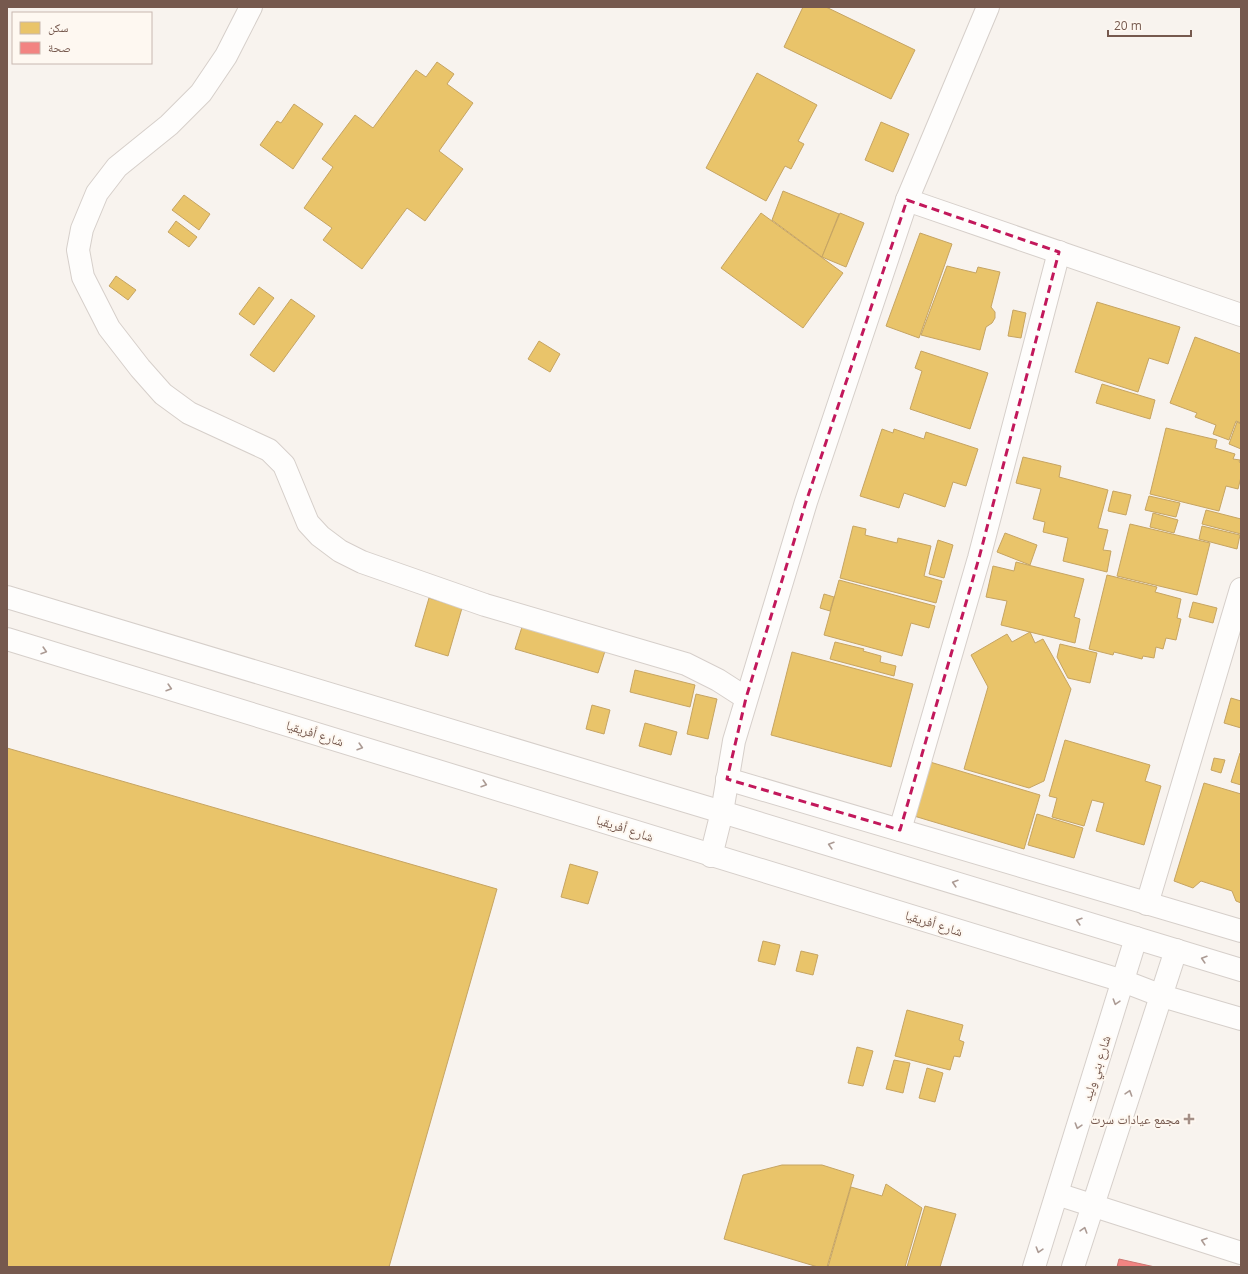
<svg xmlns="http://www.w3.org/2000/svg" width="1248" height="1274" font-family="'Open Sans','Noto Naskh Arabic',sans-serif">
<style>
.homes{fill:#e9c46a;stroke:#c6a462}
.health{fill:#f28482;stroke:#cd7772}
.lines{fill:none;stroke-linecap:round;stroke-linejoin:round}
.minor-casing{stroke:#d6cfca;stroke-width:24}
.minor{stroke:#fefdfc;stroke-width:22}
.oneway{stroke:#ac9b94}
.marked{fill:none;stroke:#c2185b;stroke-width:3;stroke-dasharray:8 5;stroke-linejoin:round}
.poi-dot{fill:#a48f86;stroke:#fef8f1;stroke-width:1.5}
.labels{text-anchor:middle;dominant-baseline:central;stroke-width:4;stroke-linejoin:round;paint-order:stroke}
.street-label{font-size:13px;fill:#76594e;stroke:#fef8f1}
.poi-label{font-size:13px;fill:#76594e;stroke:#fef8f1;text-anchor:end}
</style>
<rect width="100%" height="100%" fill="#f8f3ee"/>
<g class="homes">
<path d="M 803,7 L 826,7 L 915,50 L 891,99 L 784,47 Z"/>
<path d="M 437,62 L 454,74 L 447,84 L 473,103 L 439,151 L 463,169 L 425,221 L 407,208 L 362,269 L 323,240 L 332,228 L 304,208 L 333,167 L 322,159 L 355,115 L 373,128 L 416,70 L 426,77 Z"/>
<path d="M 757,73 L 817,105 L 798,141 L 804,144 L 791,169 L 785,166 L 766,201 L 706,168 Z"/>
<path d="M 294,104 L 323,124 L 293,169 L 260,145 L 277,121 L 281,123 Z"/>
<path d="M 881,122 L 909,134 L 893,172 L 865,160 Z"/>
<path d="M 783,191 L 839,214 L 822,257 L 772,220 Z"/>
<path d="M 184,195 L 210,214 L 199,230 L 172,210 Z"/>
<path d="M 761,213 L 843,273 L 803,328 L 721,268 Z"/>
<path d="M 840,213 L 864,223 L 846,267 L 822,257 Z"/>
<path d="M 176,221 L 197,237 L 189,247 L 168,232 Z"/>
<path d="M 920,233 L 952,244 L 919,338 L 886,326 Z"/>
<path d="M 947,266 L 976,273 L 978,267 L 1000,272 L 991,307 L 995,312 L 995,318 L 992,323 L 986,327 L 980,350 L 921,335 Z"/>
<path d="M 116,276 L 136,290 L 128,300 L 109,286 Z"/>
<path d="M 259,287 L 274,298 L 254,325 L 239,314 Z"/>
<path d="M 291,299 L 315,316 L 274,372 L 250,355 Z"/>
<path d="M 1097,302 L 1180,327 L 1168,364 L 1149,358 L 1138,392 L 1075,372 Z"/>
<path d="M 1013,310 L 1026,313 L 1021,338 L 1008,336 Z"/>
<path d="M 1195,337 L 1241,354 L 1241,423 L 1236,421 L 1229,440 L 1213,434 L 1216,425 L 1195,417 L 1197,413 L 1170,403 Z"/>
<path d="M 539,341 L 560,354 L 550,372 L 528,359 Z"/>
<path d="M 921,351 L 988,373 L 970,429 L 910,409 L 922,371 L 915,368 Z"/>
<path d="M 1102,384 L 1155,400 L 1150,419 L 1096,403 Z"/>
<path d="M 1237,422 L 1241,424 L 1241,449 L 1229,444 Z"/>
<path d="M 1166,428 L 1217,440 L 1215,448 L 1235,454 L 1233,459 L 1240,460 L 1239,462 L 1241,463 L 1241,477 L 1238,489 L 1226,486 L 1219,511 L 1150,494 Z"/>
<path d="M 882,429 L 893,433 L 894,429 L 924,439 L 926,432 L 978,449 L 966,486 L 953,482 L 945,507 L 904,493 L 899,508 L 860,496 Z"/>
<path d="M 1023,457 L 1061,466 L 1059,477 L 1108,490 L 1098,528 L 1108,530 L 1103,550 L 1111,551 L 1107,572 L 1063,561 L 1068,538 L 1043,532 L 1045,522 L 1033,519 L 1041,489 L 1016,483 Z"/>
<path d="M 1113,491 L 1131,495 L 1126,515 L 1108,511 Z"/>
<path d="M 1149,496 L 1180,503 L 1176,517 L 1145,510 Z"/>
<path d="M 1206,510 L 1241,519 L 1241,534 L 1202,524 Z"/>
<path d="M 1153,513 L 1178,520 L 1174,533 L 1150,527 Z"/>
<path d="M 1130,524 L 1210,543 L 1197,595 L 1117,576 Z"/>
<path d="M 853,526 L 866,529 L 865,535 L 897,543 L 898,538 L 931,546 L 924,576 L 942,581 L 936,603 L 840,578 Z"/>
<path d="M 1202,526 L 1240,535 L 1237,549 L 1199,539 Z"/>
<path d="M 1005,533 L 1037,545 L 1030,565 L 997,552 Z"/>
<path d="M 938,540 L 953,545 L 944,578 L 929,574 Z"/>
<path d="M 1016,562 L 1084,579 L 1074,617 L 1080,619 L 1075,643 L 1001,625 L 1007,601 L 986,597 L 993,566 L 1014,571 Z"/>
<path d="M 1107,575 L 1157,587 L 1155,592 L 1181,599 L 1177,618 L 1181,619 L 1176,640 L 1166,638 L 1163,649 L 1156,647 L 1154,658 L 1143,656 L 1142,659 L 1114,652 L 1113,655 L 1089,649 Z"/>
<path d="M 839,580 L 935,606 L 929,628 L 911,623 L 902,656 L 824,635 Z"/>
<path d="M 824,594 L 834,597 L 830,611 L 820,608 Z"/>
<path d="M 429,598 L 462,608 L 448,656 L 415,646 Z"/>
<path d="M 1193,602 L 1217,608 L 1213,623 L 1189,617 Z"/>
<path d="M 522,627 L 605,651 L 598,673 L 515,649 Z"/>
<path d="M 1030,632 L 1035,643 L 1043,639 L 1071,689 L 1044,781 L 1029,788 L 964,769 L 988,687 L 971,655 L 1007,634 L 1012,642 Z"/>
<path d="M 835,642 L 864,649 L 863,651 L 881,656 L 880,662 L 896,666 L 894,676 L 830,659 Z"/>
<path d="M 1060,644 L 1097,653 L 1090,683 L 1068,678 L 1057,657 Z"/>
<path d="M 792,652 L 913,684 L 891,767 L 771,735 Z"/>
<path d="M 635,670 L 695,685 L 690,707 L 630,692 Z"/>
<path d="M 696,694 L 717,699 L 708,739 L 687,734 Z"/>
<path d="M 1231,698 L 1241,701 L 1241,728 L 1224,723 Z"/>
<path d="M 592,705 L 610,710 L 604,734 L 586,729 Z"/>
<path d="M 645,723 L 677,732 L 671,755 L 639,746 Z"/>
<path d="M 1065,740 L 1150,765 L 1145,781 L 1161,786 L 1144,845 L 1096,831 L 1104,803 L 1092,800 L 1084,826 L 1052,817 L 1057,798 L 1049,796 Z"/>
<path d="M 7,748 L 497,889 L 389,1267 L 7,1267 Z"/>
<path d="M 1240,753 L 1241,754 L 1241,785 L 1231,782 Z"/>
<path d="M 1214,758 L 1225,760 L 1221,773 L 1211,770 Z"/>
<path d="M 930,762 L 1040,795 L 1024,849 L 914,816 Z"/>
<path d="M 1204,783 L 1241,794 L 1241,903 L 1236,901 L 1232,891 L 1201,881 L 1193,888 L 1174,881 Z"/>
<path d="M 1037,814 L 1083,828 L 1074,858 L 1028,845 Z"/>
<path d="M 570,864 L 598,872 L 588,904 L 561,897 Z"/>
<path d="M 763,941 L 780,945 L 775,965 L 758,961 Z"/>
<path d="M 801,951 L 818,955 L 813,975 L 796,971 Z"/>
<path d="M 907,1010 L 963,1025 L 959,1040 L 964,1042 L 960,1057 L 954,1056 L 950,1070 L 895,1056 Z"/>
<path d="M 857,1047 L 873,1051 L 863,1086 L 848,1083 Z"/>
<path d="M 894,1060 L 910,1063 L 903,1093 L 886,1089 Z"/>
<path d="M 927,1068 L 943,1073 L 935,1102 L 919,1098 Z"/>
<path d="M 782,1165 L 822,1165 L 854,1175 L 827,1267 L 818,1267 L 724,1239 L 743,1175 Z"/>
<path d="M 886,1184 L 922,1208 L 905,1267 L 828,1267 L 851,1187 L 882,1196 Z"/>
<path d="M 925,1206 L 956,1214 L 940,1267 L 907,1267 Z"/>
</g>
<path class="health" d="M 1119,1259 L 1155,1267 L 1117,1267 Z"/>
<g class="lines">
<g class="minor-casing">
<g id="minor">
<path d="M 251,7 L 226,56 L 201,93 L 169,125 L 117,167 L 97,193 L 82,229 L 78,250 L 83,277 L 109,328 L 140,368 L 163,394 L 189,413 L 269,450 L 284,465 L 308,523 L 320,536 L 340,551 L 362,562 L 485,605 L 686,664 L 718,680 L 746,698"/>
<path d="M 907,200 L 1241,315"/>
<path d="M 7,597 L 722,812 L 1241,970"/>
<path d="M 7,639 L 1123,981 L 1162,996 L 1241,1019"/>
<path d="M 727,779 L 1241,931"/>
<path d="M 900,830 L 979,558 L 1059,252"/>
<path d="M 711,856 L 722,812 L 734,741 L 806,502 L 907,200 L 988,7"/>
<path d="M 1147,904 L 1241,589"/>
<path d="M 1057,1194 L 1241,1253"/>
<path d="M 1034,1267 L 1136,938"/>
<path d="M 1073,1267 L 1176,950"/>
</g>
</g>
<use href="#minor" class="minor"/>
</g>
<defs><path id="oneway-chevron" d="M-2-3.5L2.5 0L-2 3.5" fill="none" stroke-width="1.6" stroke-linecap="round" stroke-linejoin="round"/></defs>
<g class="oneway">
<use href="#oneway-chevron" transform="translate(44 651) rotate(17)"/>
<use href="#oneway-chevron" transform="translate(169 688) rotate(17)"/>
<use href="#oneway-chevron" transform="translate(360 747) rotate(17)"/>
<use href="#oneway-chevron" transform="translate(484 784) rotate(17)"/>
<use href="#oneway-chevron" transform="translate(831 845) rotate(-163)"/>
<use href="#oneway-chevron" transform="translate(955 883) rotate(-163)"/>
<use href="#oneway-chevron" transform="translate(1079 921) rotate(-163)"/>
<use href="#oneway-chevron" transform="translate(1204 959) rotate(-163)"/>
<use href="#oneway-chevron" transform="translate(1116 1002) rotate(107)"/>
<use href="#oneway-chevron" transform="translate(1129 1093) rotate(-72)"/>
<use href="#oneway-chevron" transform="translate(1078 1126) rotate(107)"/>
<use href="#oneway-chevron" transform="translate(1084 1230) rotate(-73)"/>
<use href="#oneway-chevron" transform="translate(1204 1241) rotate(-162)"/>
<use href="#oneway-chevron" transform="translate(1039 1250) rotate(107)"/>
</g>
<path class="marked" d="M 907,200 L 1059,252 L 979,558 L 900,830 L 727,779 L 746,698 L 806,502 Z"/>
<path class="poi-dot" d="M1187 1113h4v4h4v4h-4v4h-4v-4h-4v-4h4z"/>
<g class="labels">
<g class="street-label">
<text transform="translate(315 733) rotate(17)">شارع أفريقيا</text>
<text transform="translate(625 828) rotate(18)">شارع أفريقيا</text>
<text transform="translate(934 923) rotate(17)">شارع أفريقيا</text>
<text transform="translate(1096 1068) rotate(-73)">شارع بني وليد</text>
</g>
<g class="poi-label">
<text x="1180" y="1119">مجمع عيادات سرت</text>
</g>
</g>
<rect width="1248" height="1274" fill="none" stroke="#76594e" stroke-width="16"/>
<rect x="12" y="12" width="140" height="52" fill="#fef8f1" stroke="#c8b8b0"/>
<rect x="20" y="22" width="20" height="12" fill="#e9c46a" stroke="#c8b8b0"/>
<text x="48" y="32" font-size="12" fill="#76594e">سكن</text>
<rect x="20" y="42" width="20" height="12" fill="#f28482" stroke="#c8b8b0"/>
<text x="48" y="52" font-size="12" fill="#76594e">صحة</text>
<path d="M1108 30v6h83v-6" fill="none" stroke="#76594e" stroke-width="2"/>
<text x="1114" y="30" font-size="12" fill="#76594e" stroke="#fef8f1" stroke-width="3" paint-order="stroke">20 m</text>
</svg>
